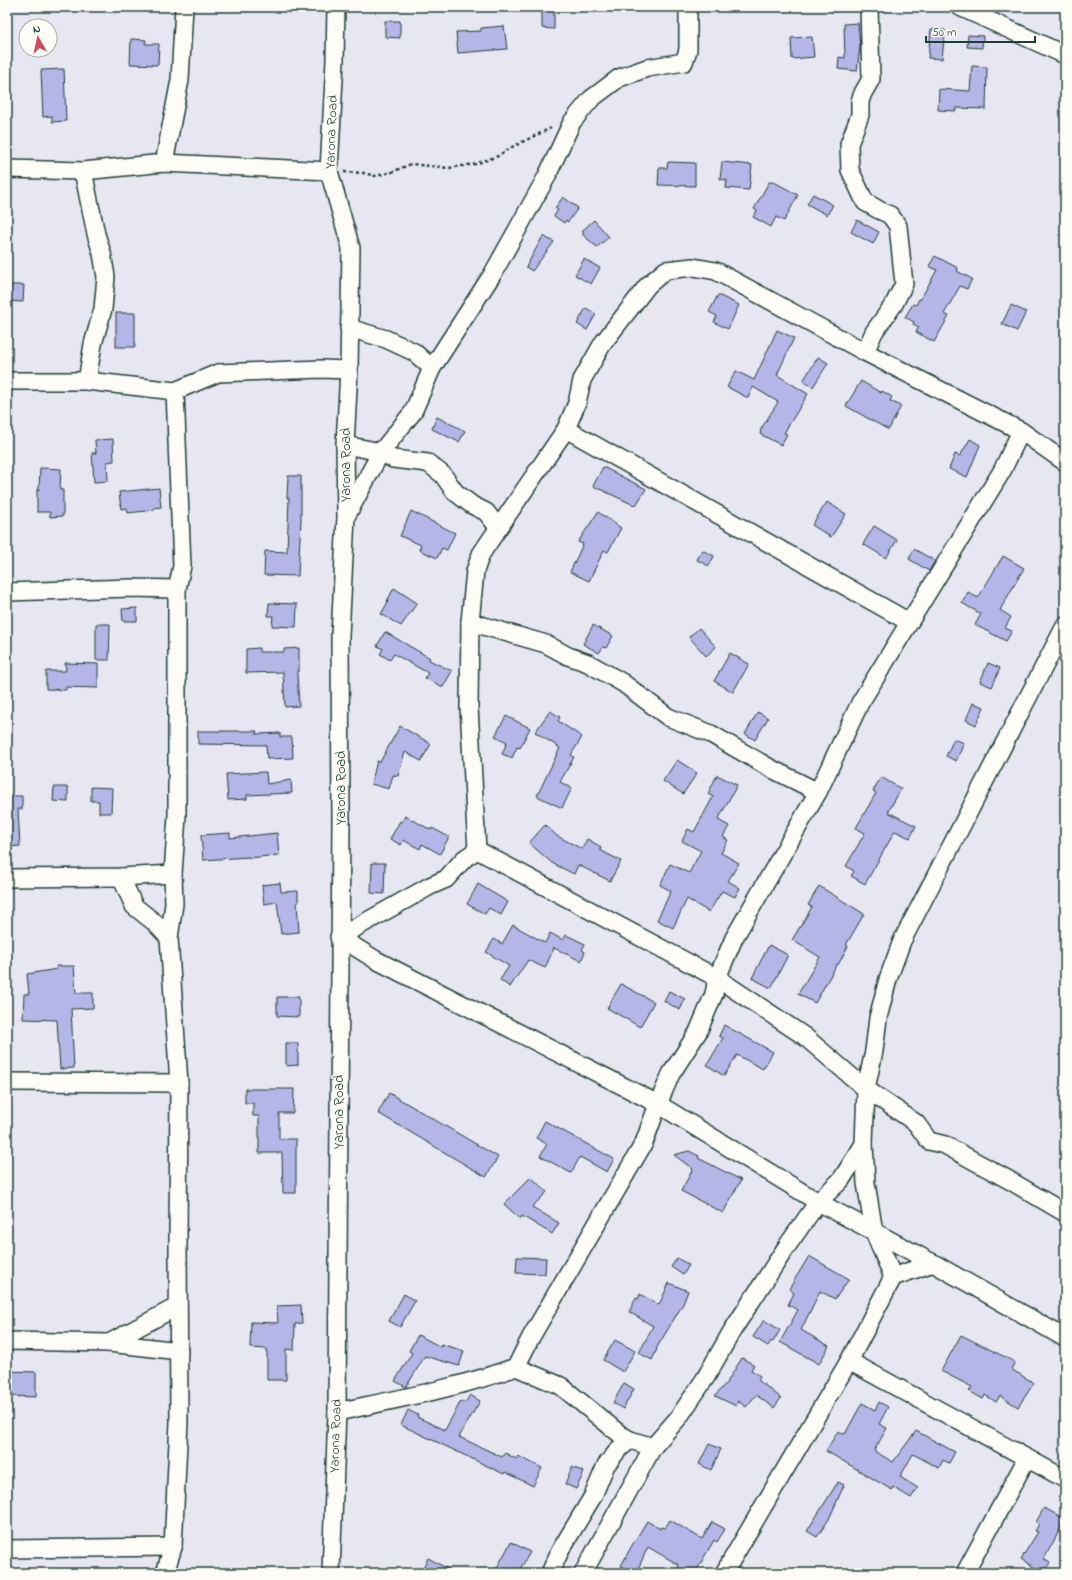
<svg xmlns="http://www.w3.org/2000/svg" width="1072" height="1580" font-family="'Indie Flower',sans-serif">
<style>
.building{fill:#b5b6e8;stroke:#1f3d34}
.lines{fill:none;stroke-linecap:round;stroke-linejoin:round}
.minor-casing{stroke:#1f3d34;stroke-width:20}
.path{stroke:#1f3d34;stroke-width:2.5;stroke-dasharray:3 3;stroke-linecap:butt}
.minor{stroke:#fdfcf7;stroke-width:17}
.labels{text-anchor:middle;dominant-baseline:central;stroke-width:3;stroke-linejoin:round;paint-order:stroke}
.street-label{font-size:14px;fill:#1f3d34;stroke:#fdfcf7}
</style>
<rect width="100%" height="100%" fill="#e7e7f2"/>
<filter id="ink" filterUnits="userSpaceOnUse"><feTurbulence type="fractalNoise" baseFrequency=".025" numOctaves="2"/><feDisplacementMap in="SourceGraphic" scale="8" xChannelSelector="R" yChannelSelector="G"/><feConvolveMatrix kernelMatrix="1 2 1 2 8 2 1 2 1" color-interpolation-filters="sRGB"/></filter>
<g filter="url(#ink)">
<g class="building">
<path d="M 542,7 L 554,7 L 554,29 L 542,28 Z"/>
<path d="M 385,21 L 400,21 L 400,38 L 385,37 Z"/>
<path d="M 858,23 L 860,47 L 857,71 L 838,69 L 839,57 L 845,58 L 844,24 Z"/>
<path d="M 504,26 L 507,49 L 458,53 L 456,32 L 481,31 L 481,28 Z"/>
<path d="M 931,29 L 945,30 L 942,59 L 928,58 Z"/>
<path d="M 968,35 L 983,36 L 982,48 L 967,47 Z"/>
<path d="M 812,37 L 814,57 L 792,59 L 791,38 Z"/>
<path d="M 131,39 L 146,40 L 145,44 L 159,44 L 158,65 L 130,64 Z"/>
<path d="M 972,66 L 987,67 L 986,109 L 956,108 L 956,111 L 938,110 L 939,89 L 970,91 Z"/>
<path d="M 64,69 L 66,121 L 52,122 L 52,116 L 43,117 L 41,70 Z"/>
<path d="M 668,162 L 695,163 L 695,186 L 658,185 L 659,168 L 667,168 Z"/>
<path d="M 722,162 L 752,165 L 749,190 L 726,188 L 727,180 L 720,179 Z"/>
<path d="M 769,182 L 774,182 L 798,195 L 784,221 L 776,217 L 771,227 L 753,217 L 757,211 L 754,209 Z"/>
<path d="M 813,194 L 833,205 L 827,215 L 807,204 Z"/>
<path d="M 563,197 L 578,208 L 568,222 L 566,220 L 564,223 L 554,216 L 558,210 L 555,208 Z"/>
<path d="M 594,220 L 609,237 L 597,247 L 583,235 L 583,230 Z"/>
<path d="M 857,220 L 879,232 L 873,244 L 851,232 Z"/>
<path d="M 543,236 L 554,242 L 532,271 L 526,267 Z"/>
<path d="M 935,256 L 958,268 L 957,271 L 972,279 L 967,289 L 960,286 L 944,314 L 949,316 L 934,342 L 916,332 L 919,327 L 913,324 L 914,322 L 905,317 L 913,304 L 916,305 L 919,299 L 920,300 L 937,270 L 929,266 Z"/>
<path d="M 584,259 L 600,268 L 591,284 L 575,275 Z"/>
<path d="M 7,285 L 24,285 L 23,302 L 7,301 Z"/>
<path d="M 718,295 L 739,305 L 728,329 L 714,322 L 717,316 L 709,312 Z"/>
<path d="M 1011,305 L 1026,312 L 1017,331 L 1002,324 Z"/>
<path d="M 586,308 L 596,314 L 587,330 L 577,324 Z"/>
<rect x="116" y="313" width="19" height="34"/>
<path d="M 777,330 L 794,338 L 777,375 L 808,394 L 784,433 L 787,434 L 781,445 L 760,434 L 761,429 L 778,402 L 753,387 L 748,398 L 727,387 L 736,371 L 754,380 Z"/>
<path d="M 818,357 L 828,363 L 813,387 L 803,381 Z"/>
<path d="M 861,381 L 881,393 L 882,391 L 892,397 L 890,401 L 901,406 L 889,429 L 887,429 L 846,406 Z"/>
<path d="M 437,417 L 465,431 L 459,442 L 432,429 Z"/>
<path d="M 113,439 L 114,461 L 107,462 L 108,481 L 94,482 L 92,453 L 96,453 L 95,440 Z"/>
<path d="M 970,439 L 980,445 L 967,477 L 949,469 L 955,454 L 960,456 Z"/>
<path d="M 603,467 L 646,489 L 636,505 L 635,504 L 634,505 L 593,486 Z"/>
<path d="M 40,468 L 61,469 L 60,490 L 63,490 L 63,516 L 50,517 L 50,512 L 37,512 L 37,490 L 39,490 Z"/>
<path d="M 288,476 L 301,476 L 301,519 L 298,576 L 264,575 L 265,551 L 287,552 L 289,498 L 287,498 Z"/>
<path d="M 159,488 L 161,507 L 153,508 L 154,510 L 128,513 L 127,508 L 121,509 L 119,492 Z"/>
<path d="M 827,502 L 846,514 L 831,537 L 812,525 Z"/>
<path d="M 411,511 L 455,533 L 447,550 L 442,548 L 437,558 L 419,550 L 421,545 L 400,536 Z"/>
<path d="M 598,512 L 621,528 L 608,552 L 604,550 L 589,581 L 570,572 L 583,544 L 578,542 Z"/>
<path d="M 874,526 L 897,540 L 886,558 L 863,544 Z"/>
<path d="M 914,549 L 935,561 L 929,571 L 909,559 Z"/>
<path d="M 702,550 L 714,556 L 709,566 L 697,560 Z"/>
<path d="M 1003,556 L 1024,568 L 1000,610 L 1011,617 L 1005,628 L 1012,631 L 1006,641 L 975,625 L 981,614 L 962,603 L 968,592 L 978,598 Z"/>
<path d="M 394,588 L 417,603 L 401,626 L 381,614 L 388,602 L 387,601 Z"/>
<path d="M 269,603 L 297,604 L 296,627 L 272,626 L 273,616 L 268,616 Z"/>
<path d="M 137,608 L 137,621 L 123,621 L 122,609 Z"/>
<path d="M 96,624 L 110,624 L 109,660 L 96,660 Z"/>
<path d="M 593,625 L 613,636 L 606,648 L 603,647 L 599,653 L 583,644 Z"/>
<path d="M 699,628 L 716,647 L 706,656 L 689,637 Z"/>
<path d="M 385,632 L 430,658 L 429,660 L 452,671 L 443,687 L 425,678 L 428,673 L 394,654 L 390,660 L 380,654 L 383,649 L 377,646 Z"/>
<path d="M 259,648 L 259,652 L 284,652 L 284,649 L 299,648 L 299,672 L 297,672 L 299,706 L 285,707 L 283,672 L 246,673 L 246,649 Z"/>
<path d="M 730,653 L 749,664 L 733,692 L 714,681 Z"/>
<path d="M 65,663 L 98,664 L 98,688 L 66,687 L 66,690 L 46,689 L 46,671 L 66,671 Z"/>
<path d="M 988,663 L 1000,668 L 992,687 L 980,682 Z"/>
<path d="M 973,703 L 984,707 L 976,725 L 966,720 Z"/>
<path d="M 550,711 L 560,717 L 558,721 L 582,737 L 571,755 L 574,757 L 560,782 L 572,788 L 562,808 L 537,796 L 560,748 L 535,732 Z"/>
<path d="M 758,712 L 768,718 L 755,740 L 745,734 Z"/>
<path d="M 506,716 L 530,728 L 520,748 L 517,747 L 512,758 L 502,754 L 507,742 L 495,736 Z"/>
<path d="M 400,726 L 431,744 L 421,761 L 405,752 L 398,776 L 393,775 L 389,789 L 371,784 L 377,761 L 380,762 Z"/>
<path d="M 198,731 L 257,731 L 256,734 L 280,733 L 280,737 L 292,737 L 293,758 L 267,759 L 266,745 L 198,744 Z"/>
<path d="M 954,739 L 964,743 L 956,761 L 946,756 Z"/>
<path d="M 677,760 L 697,773 L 683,794 L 663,781 Z"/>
<path d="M 266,772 L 267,784 L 291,780 L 292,793 L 247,795 L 247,799 L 228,800 L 226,774 Z"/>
<path d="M 717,775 L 737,785 L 718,820 L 729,826 L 723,837 L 728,840 L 721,853 L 739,863 L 728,881 L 740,888 L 735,897 L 722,891 L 709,912 L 687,899 L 673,928 L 657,920 L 671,891 L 660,885 L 670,864 L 689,873 L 701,851 L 682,841 L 688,829 L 694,832 L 713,797 L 708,794 Z"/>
<path d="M 881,777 L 901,789 L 888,812 L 916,826 L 910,838 L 895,831 L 865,884 L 851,876 L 854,871 L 846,866 L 865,833 L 856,828 L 876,793 L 873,791 Z"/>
<path d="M 54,787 L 68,787 L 68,802 L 53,801 Z"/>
<path d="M 91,787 L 112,788 L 111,813 L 99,813 L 99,801 L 91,801 Z"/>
<path d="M 7,796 L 22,796 L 22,809 L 18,809 L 20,846 L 7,847 Z"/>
<path d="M 405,816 L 431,830 L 432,828 L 449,837 L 440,854 L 422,844 L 420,849 L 403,840 L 401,845 L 390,839 L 400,821 L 402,822 Z"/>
<path d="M 545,825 L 557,836 L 582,849 L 587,839 L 601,847 L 600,850 L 621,861 L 610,881 L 578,865 L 574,874 L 552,863 L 529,843 Z"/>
<path d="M 230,833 L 230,838 L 277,833 L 279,855 L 249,858 L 249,857 L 203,860 L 201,835 Z"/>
<path d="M 372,863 L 385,863 L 384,894 L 371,893 Z"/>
<path d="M 280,883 L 281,892 L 298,891 L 298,903 L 297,903 L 299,932 L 281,934 L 277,902 L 264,904 L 262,885 Z"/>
<path d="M 478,884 L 508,902 L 501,915 L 489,908 L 485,914 L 467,904 Z"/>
<path d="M 819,886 L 864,914 L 846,945 L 848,946 L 838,965 L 837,964 L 815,1003 L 798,994 L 820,957 L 792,940 L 812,907 L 808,905 Z"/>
<path d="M 513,925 L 545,943 L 550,933 L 563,940 L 566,935 L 585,944 L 582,950 L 585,952 L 581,961 L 552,947 L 554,948 L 545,968 L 528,960 L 510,987 L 500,980 L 509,966 L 486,952 L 494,939 L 502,944 Z"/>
<path d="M 769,945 L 788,955 L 771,988 L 752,978 Z"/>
<path d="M 56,966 L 74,966 L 76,993 L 93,993 L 93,1008 L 71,1009 L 74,1068 L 60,1069 L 57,1020 L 23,1019 L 24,994 L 29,994 L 27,974 L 57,969 Z"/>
<path d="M 621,984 L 654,1002 L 640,1027 L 607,1008 Z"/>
<path d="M 669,991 L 685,999 L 680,1010 L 664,1001 Z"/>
<path d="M 277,997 L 299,997 L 299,1017 L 277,1016 Z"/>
<path d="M 724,1025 L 773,1052 L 763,1069 L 737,1055 L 724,1076 L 707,1065 L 723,1038 L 719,1036 Z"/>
<path d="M 286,1043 L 298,1043 L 298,1065 L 286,1066 Z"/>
<path d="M 245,1089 L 294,1089 L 293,1113 L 279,1113 L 279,1139 L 296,1139 L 296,1193 L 283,1193 L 282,1153 L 259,1153 L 259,1116 L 253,1116 L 253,1103 L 245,1103 Z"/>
<path d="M 389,1093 L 498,1157 L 486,1177 L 378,1113 Z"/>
<path d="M 545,1121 L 614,1159 L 607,1172 L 580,1157 L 571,1173 L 540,1156 L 547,1144 L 536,1138 Z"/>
<path d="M 689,1151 L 699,1156 L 698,1158 L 741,1180 L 723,1213 L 681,1191 L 693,1169 L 674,1155 Z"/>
<path d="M 531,1177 L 547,1192 L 532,1207 L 559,1223 L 552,1234 L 522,1216 L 520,1219 L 504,1204 Z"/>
<path d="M 809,1256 L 849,1279 L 835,1299 L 820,1291 L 801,1330 L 829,1346 L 819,1364 L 780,1342 L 798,1310 L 788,1305 L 794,1293 L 789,1289 Z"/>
<path d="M 517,1257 L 546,1258 L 545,1274 L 516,1273 Z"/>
<path d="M 677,1258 L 689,1265 L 683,1275 L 671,1267 Z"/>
<path d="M 669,1283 L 688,1291 L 683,1304 L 656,1349 L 657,1349 L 652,1360 L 639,1353 L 653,1326 L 629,1312 L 636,1298 L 638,1299 L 640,1294 L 659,1305 Z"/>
<path d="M 404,1294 L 415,1301 L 400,1327 L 389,1321 Z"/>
<path d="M 301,1305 L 302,1323 L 295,1324 L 294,1350 L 286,1349 L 286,1380 L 267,1380 L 267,1349 L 250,1348 L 251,1322 L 278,1323 L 277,1306 Z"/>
<path d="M 764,1320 L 780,1330 L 773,1342 L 771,1341 L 768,1346 L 753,1337 Z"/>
<path d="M 418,1335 L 441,1347 L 441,1344 L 464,1351 L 459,1366 L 425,1356 L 406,1387 L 395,1381 L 412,1353 L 409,1351 Z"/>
<path d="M 961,1335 L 1015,1362 L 1011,1369 L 1034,1383 L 1018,1407 L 1000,1396 L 996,1402 L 985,1395 L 983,1399 L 969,1391 L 972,1387 L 941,1371 Z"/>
<path d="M 615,1340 L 635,1351 L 623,1372 L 603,1360 Z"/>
<path d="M 742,1358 L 754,1365 L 751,1370 L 760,1376 L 758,1380 L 781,1398 L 774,1408 L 756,1395 L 746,1407 L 738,1401 L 736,1406 L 715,1396 L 727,1382 Z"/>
<path d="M 7,1371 L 36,1372 L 36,1397 L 7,1396 Z"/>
<path d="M 624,1383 L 634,1389 L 623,1409 L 613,1403 Z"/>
<path d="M 470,1395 L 480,1401 L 459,1437 L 502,1457 L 505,1453 L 516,1459 L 518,1456 L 542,1468 L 533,1486 L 505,1472 L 504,1474 L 401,1425 L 408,1410 L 418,1415 L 417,1417 L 445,1430 L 461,1401 L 465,1403 Z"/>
<path d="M 879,1402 L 888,1407 L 879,1424 L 887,1428 L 874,1451 L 893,1462 L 916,1431 L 955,1452 L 949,1463 L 943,1460 L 939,1468 L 913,1454 L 900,1477 L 918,1488 L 911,1498 L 893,1487 L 892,1490 L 826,1451 L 838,1431 L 845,1434 L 862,1403 L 875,1410 Z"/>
<path d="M 709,1444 L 721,1449 L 711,1470 L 699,1464 Z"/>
<path d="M 572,1467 L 584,1472 L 576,1489 L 565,1484 Z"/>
<path d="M 838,1482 L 844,1485 L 829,1519 L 817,1537 L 807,1531 Z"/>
<path d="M 1044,1508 L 1065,1519 L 1065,1520 L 1044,1559 L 1050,1563 L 1043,1573 L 1021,1559 L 1038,1532 L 1035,1531 L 1039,1524 L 1036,1522 Z"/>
<path d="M 670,1520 L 702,1539 L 712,1522 L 725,1529 L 717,1542 L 714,1540 L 695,1573 L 686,1573 L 678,1568 L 679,1565 L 648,1547 L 636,1573 L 621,1566 L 631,1547 L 647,1521 L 660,1529 L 661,1527 L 665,1528 Z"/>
<path d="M 511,1542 L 530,1552 L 518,1573 L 494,1573 Z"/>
<path d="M 428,1558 L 455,1573 L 420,1573 Z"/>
</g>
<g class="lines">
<g class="minor-casing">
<g id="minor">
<path d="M 960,7 L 1065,55"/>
<path d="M 164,163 L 180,80 L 184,7"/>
<path d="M 7,169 L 83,171 L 164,163 L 329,171"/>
<path d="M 83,171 L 96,234 L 102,253 L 106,277 L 103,309 L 93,344 L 87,381"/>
<path d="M 349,328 L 386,339 L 414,352 L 432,368"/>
<path d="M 865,352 L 874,332 L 894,304 L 904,284 L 898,226 L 890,215 L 879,210 L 865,202 L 850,170 L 849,144 L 860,115 L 860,101 L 863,93 L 871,79 L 869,7"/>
<path d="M 7,381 L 87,381 L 175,391 L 218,373 L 321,369 L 349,370"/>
<path d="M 566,429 L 909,622"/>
<path d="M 345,445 L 381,452 L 393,459 L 428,463 L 443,475 L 455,492 L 472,505 L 486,512 L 498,527"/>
<path d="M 348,513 L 381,452 L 413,412 L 432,368 L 492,275 L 546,178 L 572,122 L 591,99 L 619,78 L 647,68 L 684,62 L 688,50 L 688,7"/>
<path d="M 7,592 L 130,588 L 177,589"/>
<path d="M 470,622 L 546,644 L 568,656 L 588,663 L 623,683 L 668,717 L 711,734 L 770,768 L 818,792"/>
<path d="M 477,850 L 469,707 L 470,622 L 475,571 L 481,554 L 489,542 L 566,429 L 577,403 L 582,380 L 603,343 L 648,285 L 666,270 L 693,267 L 716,271 L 865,352 L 1021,431 L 1065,462"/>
<path d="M 477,850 L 464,859 L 446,879 L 430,886 L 339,937 L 376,960 L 658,1104 L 818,1202 L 933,1263 L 1065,1338"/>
<path d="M 477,850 L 717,978 L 804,1036 L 866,1089 L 916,1123 L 929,1141 L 945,1145 L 1009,1180 L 1065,1213"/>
<path d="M 121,877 L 134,906 L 154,922 L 169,938"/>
<path d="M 7,878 L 121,877 L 173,874"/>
<path d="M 7,1082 L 179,1083"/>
<path d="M 893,1277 L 874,1232 L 866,1183 L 864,1144 L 866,1089 L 874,1051 L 878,1018 L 888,979 L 902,941 L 1065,626"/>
<path d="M 7,1341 L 109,1343 L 179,1351"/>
<path d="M 109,1343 L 178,1306"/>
<path d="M 849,1361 L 1065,1479"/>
<path d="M 516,1367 L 531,1337 L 644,1143 L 658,1104 L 671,1074 L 698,1032 L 714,994 L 717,978 L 734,938 L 818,792 L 860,703 L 1002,471 L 1021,431"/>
<path d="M 337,1412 C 398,1399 458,1388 516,1367 L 561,1386 L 621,1435 L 630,1440 L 653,1447"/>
<path d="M 7,1549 L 173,1547"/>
<path d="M 165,1573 L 173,1547 L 179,1422 L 178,1243 L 179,1083 L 169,938 L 174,904 L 173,874 L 177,816 L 177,589 L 182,566 L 175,391"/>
<path d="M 331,1573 L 337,1412 L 341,820 L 340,636 L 346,517 L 345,445 L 349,370 L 351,248 L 329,171 L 335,60 L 336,7"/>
<path d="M 550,1573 L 560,1551 L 593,1496 L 606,1465 L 619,1449 L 630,1440"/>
<path d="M 583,1573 L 653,1447 L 679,1417 L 706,1377 L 732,1331 L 787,1246 L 818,1202 L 841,1180 L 864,1144"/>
<path d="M 724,1573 L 849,1361 L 893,1277 L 933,1263"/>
<path d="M 965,1573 L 1027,1458"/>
</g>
</g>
<path class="path" d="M 344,172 L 364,173 L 375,176 L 392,172 L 411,164 L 449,168 L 475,164 L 498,156 L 512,147 L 551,128"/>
<use href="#minor" class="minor"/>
</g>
</g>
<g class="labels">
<g class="street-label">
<text transform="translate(332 132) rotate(-88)">Yarona Road</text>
<text transform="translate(346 465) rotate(-90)">Yarona Road</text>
<text transform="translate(341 788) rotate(-90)">Yarona Road</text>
<text transform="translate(339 1112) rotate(-90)">Yarona Road</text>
<text transform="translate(336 1436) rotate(-88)">Yarona Road</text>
</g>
</g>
<rect width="1072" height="1580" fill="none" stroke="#fdfcf7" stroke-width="24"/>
<rect x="12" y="12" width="1048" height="1556" fill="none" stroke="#1f3d34" stroke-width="1.5" filter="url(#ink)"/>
<g transform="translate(38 38) rotate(351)"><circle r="19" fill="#fdfcf7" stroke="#a4b0a9"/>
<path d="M0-3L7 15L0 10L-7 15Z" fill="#d1495b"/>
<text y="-6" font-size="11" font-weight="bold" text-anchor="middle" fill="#1f3d34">N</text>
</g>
<path d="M926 36v6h109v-6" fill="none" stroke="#1f3d34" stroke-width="2"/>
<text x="932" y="36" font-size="12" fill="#1f3d34" stroke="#fdfcf7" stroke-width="3" paint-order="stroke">50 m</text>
</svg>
